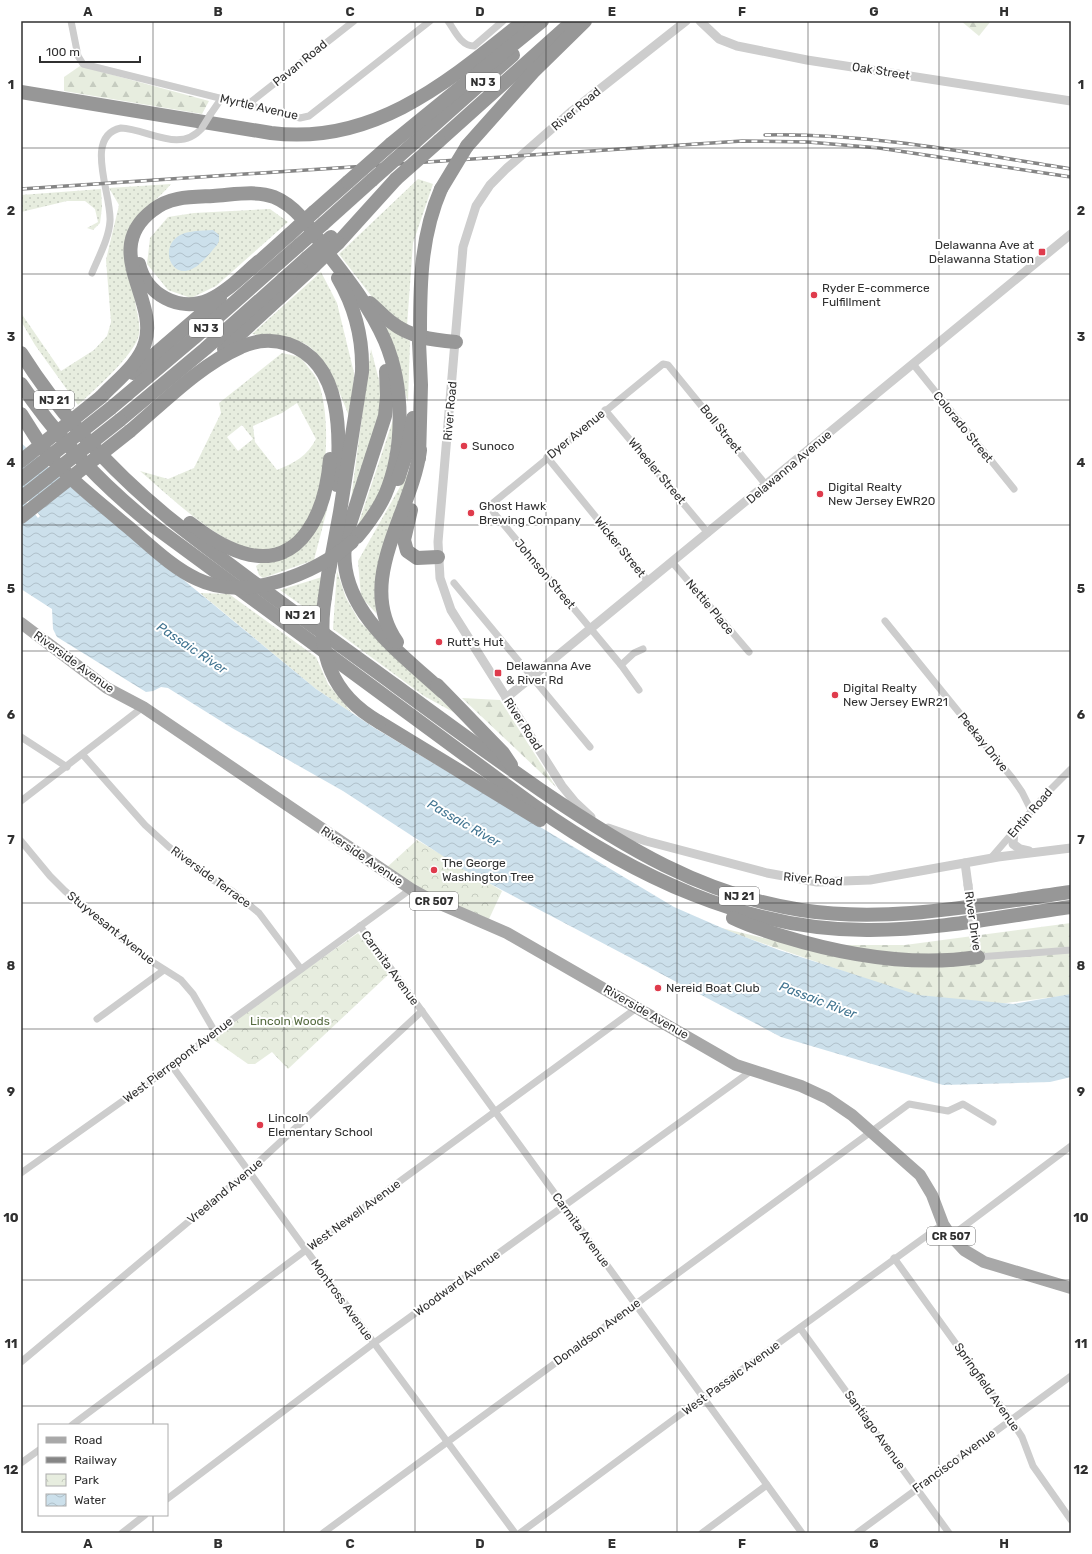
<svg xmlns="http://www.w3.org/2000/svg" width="1092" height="1554" font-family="Rubik,sans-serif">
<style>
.grass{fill:url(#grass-dots);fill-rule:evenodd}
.forest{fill:url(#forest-firs)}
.park{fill:url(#park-crowns)}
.water{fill:url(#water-waves)}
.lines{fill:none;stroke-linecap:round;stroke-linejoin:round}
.minor{stroke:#cdcdcd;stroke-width:7}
.tertiary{stroke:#cdcdcd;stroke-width:9}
.primary{stroke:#a8a8a8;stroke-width:12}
.motorway{stroke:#979797;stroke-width:14}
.rail-casing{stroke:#858585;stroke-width:3.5}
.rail{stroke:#fff;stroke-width:2;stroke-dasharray:6;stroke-linecap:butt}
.minor-bridge{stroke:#cdcdcd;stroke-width:7}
.tertiary-bridge{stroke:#cdcdcd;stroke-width:9}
.motorway-bridge{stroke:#979797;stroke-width:14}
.grid{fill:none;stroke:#303030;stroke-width:1;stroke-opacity:0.55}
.poi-dot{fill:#df3b4c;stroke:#fff;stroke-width:1.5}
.labels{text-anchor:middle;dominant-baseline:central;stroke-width:4;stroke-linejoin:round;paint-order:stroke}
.shield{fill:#fff;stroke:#6e6e6e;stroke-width:1}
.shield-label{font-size:11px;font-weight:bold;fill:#303030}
.street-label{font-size:12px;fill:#303030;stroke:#fff}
.poi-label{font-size:12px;fill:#303030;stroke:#fff;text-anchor:start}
.park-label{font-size:12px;fill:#556b3f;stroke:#fff}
.water-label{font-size:13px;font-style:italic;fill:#417490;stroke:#fff}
.neatline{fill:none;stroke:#303030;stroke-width:1.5}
.grid-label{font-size:13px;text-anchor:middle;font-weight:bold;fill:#303030}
</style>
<defs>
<pattern id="grass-dots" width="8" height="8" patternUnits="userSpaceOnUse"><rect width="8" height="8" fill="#e7eddf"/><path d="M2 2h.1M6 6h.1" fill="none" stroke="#c6ccc0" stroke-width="1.8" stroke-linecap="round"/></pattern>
<pattern id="forest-firs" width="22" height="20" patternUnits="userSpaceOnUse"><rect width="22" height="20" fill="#e7eddf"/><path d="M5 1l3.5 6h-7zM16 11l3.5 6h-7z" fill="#c6ccc0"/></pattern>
<pattern id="park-crowns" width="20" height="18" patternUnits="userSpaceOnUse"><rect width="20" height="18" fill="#e7eddf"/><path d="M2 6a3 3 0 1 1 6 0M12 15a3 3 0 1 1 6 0" fill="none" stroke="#c6ccc0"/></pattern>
<pattern id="water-waves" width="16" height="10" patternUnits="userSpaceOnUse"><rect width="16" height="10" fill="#cce0eb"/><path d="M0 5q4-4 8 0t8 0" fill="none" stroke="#b0c0ca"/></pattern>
</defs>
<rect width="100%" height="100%" fill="#fff"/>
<g class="grass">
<path d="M 418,179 L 433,184 L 413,243 L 407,326 L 376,302 L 339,254 Z"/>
<path d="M 171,184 C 159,199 143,208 132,224 C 133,249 133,273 135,297 C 135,309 141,322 139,334 C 136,354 93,391 78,405 L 35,345 L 21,321 L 21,313 L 61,371 L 94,350 L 107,336 L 111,322 L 106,260 L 119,205 L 109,188 Z"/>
<path d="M 101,189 L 102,207 L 100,223 L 93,230 L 87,228 L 98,222 L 95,209 L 85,201 L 67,201 L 21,212 L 21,195 Z"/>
<path d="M 270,209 L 288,222 L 216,286 L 191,298 L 168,290 L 147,264 L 150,238 L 168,217 L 194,213 Z"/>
<path d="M 321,272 L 337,303 L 354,373 L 351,421 C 342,399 326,351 301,342 C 286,338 268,337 252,334 Z"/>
<path d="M 384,326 L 410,341 L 408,402 Z"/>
<path d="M 371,349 L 382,392 L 377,428 L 351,499 Z"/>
<path d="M 282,353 L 300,357 C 306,365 316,375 319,384 C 335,430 328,557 257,550 C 221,546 168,495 140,471 L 168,479 L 194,468 L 221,413 L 219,403 ZM 297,403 L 316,439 C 307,456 295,463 277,470 L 255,442 L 253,426 L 282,413 ZM 242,425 L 253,439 L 238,451 L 227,437 Z"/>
<path d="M 394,417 C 392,447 386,507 358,525 Z"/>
<path d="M 409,471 L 377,572 L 376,613 L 361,597 L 358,561 Z"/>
<path d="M 328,506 L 314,560 L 263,578 L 259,575 L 256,566 L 321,521 Z"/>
<path d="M 337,571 L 346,598 L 360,622 L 455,713 L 424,696 L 333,629 Z"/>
<path d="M 322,577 L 315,615 L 280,590 Z"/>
<path d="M 200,593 L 229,594 L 316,657 L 328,684 L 352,713 L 316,689 Z"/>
</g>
<g class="forest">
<path d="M 961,21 L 991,21 L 979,36 Z"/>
<path d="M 80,66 L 209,101 L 202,114 L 64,91 L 64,77 Z"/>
<path d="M 462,698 L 500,700 L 556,787 Z"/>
<path d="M 1071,923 L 1071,995 L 1006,1003 L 944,1006 L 713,926 L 794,945 L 905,945 Z"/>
</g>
<g class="park">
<path d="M 417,840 L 502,891 L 489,919 L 433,896 L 385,869 Z"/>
<path d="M 358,933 L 390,973 L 288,1069 L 272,1052 L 255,1064 L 248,1064 L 211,1038 L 219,1030 Z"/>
</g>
<g class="water">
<path d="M 213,230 L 219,235 L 219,241 L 217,245 C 210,253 201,265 192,269 C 172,279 160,250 177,237 C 186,230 202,231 213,230 Z"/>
<path d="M 21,443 L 73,489 L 316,689 L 373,727 L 674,907 L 729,931 L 779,950 L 918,995 L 1013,1004 L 1071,994 L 1071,1077 L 1050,1082 L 943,1085 L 781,1037 L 466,871 L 343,791 L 232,728 L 168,688 L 161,687 L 153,691 L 146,692 L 57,637 L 53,629 L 52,609 L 21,589 L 21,496 L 38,518 L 40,516 L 21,491 Z"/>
</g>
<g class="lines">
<g class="minor">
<path d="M 71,21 L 78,56 L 83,64 L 300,118 L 309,116 L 430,21"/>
<path d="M 448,21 C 455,31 461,46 474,46 L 503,21"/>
<path d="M 247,105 L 354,21"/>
<path d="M 210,115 L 221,99"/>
<path d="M 92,273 C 99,256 109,238 110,221 C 112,195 83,136 121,128 C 148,129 180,154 202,128"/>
<path d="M 913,364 L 1014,489"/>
<path d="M 605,410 L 708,533"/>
<path d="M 547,457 L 648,581"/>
<path d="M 672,562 L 749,652"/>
<path d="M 454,583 L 590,747"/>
<path d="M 885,621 L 1013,779 L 1022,792 L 1031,810"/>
<path d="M 621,665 L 634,653 L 643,649"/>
<path d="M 639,690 L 621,665 L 494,513 L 491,508 L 493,503 L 663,364 L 668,365 L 766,485"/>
<path d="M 21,737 L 67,767"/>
<path d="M 83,755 L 145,825 L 169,847 L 206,876 L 232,891 L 259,913 L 301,969"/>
<path d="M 21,801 L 143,707"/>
<path d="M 21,841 L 50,876 L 65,891 L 143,956 L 181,980 L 193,994 L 215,1032"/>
<path d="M 990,859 L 1048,792 L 1071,769"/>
<path d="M 360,926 L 802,1533"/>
<path d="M 978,957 L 1071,950"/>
<path d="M 97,1019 L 164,970"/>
<path d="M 172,1066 L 374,1343 L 515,1533"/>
<path d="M 21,1173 L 172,1066 L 215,1032 L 411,889"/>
<path d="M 951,1236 L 1071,1146"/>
<path d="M 894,1258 L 1011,1420 L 1022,1437 L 1033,1466 L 1071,1520"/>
<path d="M 800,1328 L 949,1533"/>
<path d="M 21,1362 L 249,1171 L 422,1011"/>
<path d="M 72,1425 L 306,1250 L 638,1007"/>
<path d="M 21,1463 L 39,1450"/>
<path d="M 167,1499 L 374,1343 L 751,1071"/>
<path d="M 122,1533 L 145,1515"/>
<path d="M 323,1533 L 909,1104 L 948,1111 L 963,1104 L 993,1122"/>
<path d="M 520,1533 L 704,1397 L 943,1224"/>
<path d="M 702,1533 L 767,1485"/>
<path d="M 857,1533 L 1071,1376"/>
</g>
<g class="tertiary">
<path d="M 700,21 L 719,39 L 737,46 L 807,60 L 1071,101"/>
<path d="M 506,698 L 1071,234"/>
<path d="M 591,817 L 575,802 L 562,786 L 451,610 L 440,578 L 438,542 L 463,247 L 476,206 L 490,185 L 507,168 L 572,111 L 686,21"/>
<path d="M 608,828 L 646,841 L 767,873 L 817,882 L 870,880 L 998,857 L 1071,848"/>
<path d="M 1014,831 L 1013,844 L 1020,849 L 1029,851"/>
<path d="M 965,863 L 968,885"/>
</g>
<path class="primary" d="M 21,623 L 107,688 L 143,707 L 411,889 L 431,900 L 507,933 L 736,1065 L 801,1086 L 827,1098 L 852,1115 L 920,1175 L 932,1195 L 943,1224 L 951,1236 L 964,1250 L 984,1262 L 1071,1288"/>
<g class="motorway">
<path d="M 21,92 L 271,133 C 374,146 449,81 524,21"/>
<path d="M 439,141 L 573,21"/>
<path d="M 415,142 L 513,55"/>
<path d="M 391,144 L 542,21"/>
<path d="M 467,146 L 533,72 L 585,21"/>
<path d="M 314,212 L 348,182"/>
<path d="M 323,224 L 372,180"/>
<path d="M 338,243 L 396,179"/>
<path d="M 139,264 C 146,294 179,313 209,300 C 227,292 243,275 258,262"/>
<path d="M 251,269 L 290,234"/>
<path d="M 370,303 C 377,309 383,316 391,322 C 410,337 432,340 456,342"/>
<path d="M 420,331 C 420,282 421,235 441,189"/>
<path d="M 224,349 L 314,266"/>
<path d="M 21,353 C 61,416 112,471 169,518 C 243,577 321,631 396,686 C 445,722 493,757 542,791 C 623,846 702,895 801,910 C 891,924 982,904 1071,892"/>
<path d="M 386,371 L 387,396 L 385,416 L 347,533 C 330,603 397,650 443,692"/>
<path d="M 133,373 L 220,298"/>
<path d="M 21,384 C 57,437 101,484 151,524 L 533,805 C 632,875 746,931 870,930 C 937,930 1005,916 1071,907"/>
<path d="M 101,397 C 116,381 139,364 145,343 C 159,299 100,250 153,210 C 170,196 192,197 213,196 C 232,195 256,190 274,197 C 299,207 314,234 329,255 C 350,282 371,309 385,341 C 404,386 405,449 385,495 C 378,510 368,524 357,537"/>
<path d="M 111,408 L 194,338 L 298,246"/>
<path d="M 21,414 L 42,447"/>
<path d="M 120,420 L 205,349 L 307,258"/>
<path d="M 130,431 C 163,403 200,365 241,347 C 256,340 272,339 288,344 C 344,363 340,437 337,485"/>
<path d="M 419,458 L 421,385 L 419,342"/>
<path d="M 398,479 L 407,452 L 413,418"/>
<path d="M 411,510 L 404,540 L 407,551 L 417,558 L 438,557"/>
<path d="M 190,523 C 206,535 223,547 243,553 C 304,571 326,507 330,459"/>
<path d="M 329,571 L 340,512 L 362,372 C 363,339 355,307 338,278"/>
<path d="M 325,597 L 330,561"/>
<path d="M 397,642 C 354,580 412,513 420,450"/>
<path d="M 437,685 L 503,753 L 511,765"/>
<path d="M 379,722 L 540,820"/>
<path d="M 733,918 C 749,926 766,931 782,936 C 844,955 913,967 978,957"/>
</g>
<g class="rail-casing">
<g id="rail">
<path d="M 765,135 C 869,133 970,153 1071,169"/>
<path d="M 21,189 L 742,141 L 808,142 L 879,148 L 1071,177"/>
</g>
</g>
<use href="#rail" class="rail"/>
<path class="minor-bridge" d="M 202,128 L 210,115"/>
<path class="tertiary-bridge" d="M 968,885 L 975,941"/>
<g class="motorway-bridge">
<path d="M 396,179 L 439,141"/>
<path d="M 372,180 L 415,142"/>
<path d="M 348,182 L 391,144"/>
<path d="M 441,189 L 467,146"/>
<path d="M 290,234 L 314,212"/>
<path d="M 298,246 L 323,224"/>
<path d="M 307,258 L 331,237"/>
<path d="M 314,266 L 338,243"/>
<path d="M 419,342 L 420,331"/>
<path d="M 42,447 C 65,476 94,498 122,522 C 146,541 169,566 197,579 C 244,602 315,575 352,542"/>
<path d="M 21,461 L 101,397"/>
<path d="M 21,479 L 111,408"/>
<path d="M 21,498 L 120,420"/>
<path d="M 21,517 L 130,431"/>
<path d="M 325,597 C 316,651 330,694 379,722"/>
</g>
</g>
<path class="grid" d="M 153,21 L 153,1425M 284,21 L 284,1533M 415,21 L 415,1533M 546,21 L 546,1533M 677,21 L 677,1533M 808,21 L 808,1533M 939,21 L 939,1533M 21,148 L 1071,148M 21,274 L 1071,274M 21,400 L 1071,400M 21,525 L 1071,525M 21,651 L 1071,651M 21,777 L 1071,777M 21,903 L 1071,903M 21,1029 L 1071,1029M 21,1154 L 1071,1154M 21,1280 L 1071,1280M 21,1406 L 1071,1406M 153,1515 L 153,1533"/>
<g class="poi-dot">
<rect x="1038" y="248" width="8" height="8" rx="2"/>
<circle cx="814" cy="295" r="4"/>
<circle cx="464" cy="446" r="4"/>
<circle cx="820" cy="494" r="4"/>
<circle cx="471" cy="513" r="4"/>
<circle cx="439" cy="642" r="4"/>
<rect x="494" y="669" width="8" height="8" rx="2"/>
<circle cx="835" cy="695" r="4"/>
<circle cx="434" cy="870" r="4"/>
<circle cx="658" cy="988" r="4"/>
<circle cx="260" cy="1125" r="4"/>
</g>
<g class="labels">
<g class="shield">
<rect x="466" y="73" width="34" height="18" rx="3"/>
<rect x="189" y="319" width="34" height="18" rx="3"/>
<rect x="34" y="391" width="40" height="18" rx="3"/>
<rect x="280" y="606" width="40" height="18" rx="3"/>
<rect x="719" y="887" width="40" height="18" rx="3"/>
<rect x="410" y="892" width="48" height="18" rx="3"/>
<rect x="927" y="1227" width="48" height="18" rx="3"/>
</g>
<g class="shield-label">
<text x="483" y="82">NJ 3</text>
<text x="206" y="328">NJ 3</text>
<text x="54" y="400">NJ 21</text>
<text x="300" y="615">NJ 21</text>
<text x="739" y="896">NJ 21</text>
<text x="434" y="901">CR 507</text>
<text x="951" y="1236">CR 507</text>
</g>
<g class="street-label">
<text transform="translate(300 63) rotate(-39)">Pavan Road</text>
<text transform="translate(881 71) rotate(9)">Oak Street</text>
<text transform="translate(259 107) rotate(13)">Myrtle Avenue</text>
<text transform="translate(576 109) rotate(-40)">River Road</text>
<text transform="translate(450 411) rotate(-85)">River Road</text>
<text transform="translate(963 427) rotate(51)">Colorado Street</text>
<text transform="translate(721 429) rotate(51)">Boll Street</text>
<text transform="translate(576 434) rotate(-39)">Dyer Avenue</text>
<text transform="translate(789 467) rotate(-40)">Delawanna Avenue</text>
<text transform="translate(657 471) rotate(50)">Wheeler Street</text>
<text transform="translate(620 547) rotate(51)">Wicker Street</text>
<text transform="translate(545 574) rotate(50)">Johnson Street</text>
<text transform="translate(710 607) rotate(50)">Nettie Place</text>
<text transform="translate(74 662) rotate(36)">Riverside Avenue</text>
<text transform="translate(523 724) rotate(57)">River Road</text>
<text transform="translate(983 742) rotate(51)">Peekay Drive</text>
<text transform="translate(1030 813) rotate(-49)">Entin Road</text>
<text transform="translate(362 856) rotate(34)">Riverside Avenue</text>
<text transform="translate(211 877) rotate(36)">Riverside Terrace</text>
<text transform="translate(813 879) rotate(5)">River Road</text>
<text transform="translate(973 921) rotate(82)">River Drive</text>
<text transform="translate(111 928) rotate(39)">Stuyvesant Avenue</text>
<text transform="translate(390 968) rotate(54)">Carmita Avenue</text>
<text transform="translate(646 1012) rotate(30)">Riverside Avenue</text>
<text transform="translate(178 1060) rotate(-37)">West Pierrepont Avenue</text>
<text transform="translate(225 1191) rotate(-40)">Vreeland Avenue</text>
<text transform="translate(354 1215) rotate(-36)">West Newell Avenue</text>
<text transform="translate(581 1230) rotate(54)">Carmita Avenue</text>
<text transform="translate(457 1283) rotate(-36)">Woodward Avenue</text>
<text transform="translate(342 1300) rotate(54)">Montross Avenue</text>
<text transform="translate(597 1332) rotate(-36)">Donaldson Avenue</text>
<text transform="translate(731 1378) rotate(-36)">West Passaic Avenue</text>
<text transform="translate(987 1387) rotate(55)">Springfield Avenue</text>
<text transform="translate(875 1430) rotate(54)">Santiago Avenue</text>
<text transform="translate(954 1461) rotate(-36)">Francisco Avenue</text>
</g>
<g class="poi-label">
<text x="1034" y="245" text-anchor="end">Delawanna Ave at<tspan x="1034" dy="14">Delawanna Station</tspan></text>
<text x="822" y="288">Ryder E-commerce<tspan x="822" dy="14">Fulfillment</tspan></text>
<text x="472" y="446">Sunoco</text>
<text x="828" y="487">Digital Realty<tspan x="828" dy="14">New Jersey EWR20</tspan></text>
<text x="479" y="506">Ghost Hawk<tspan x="479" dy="14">Brewing Company</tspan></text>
<text x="447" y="642">Rutt's Hut</text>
<text x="506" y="666">Delawanna Ave<tspan x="506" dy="14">&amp; River Rd</tspan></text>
<text x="843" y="688">Digital Realty<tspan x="843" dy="14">New Jersey EWR21</tspan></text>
<text x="442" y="863">The George<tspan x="442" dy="14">Washington Tree</tspan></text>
<text x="666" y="988">Nereid Boat Club</text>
<text x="268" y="1118">Lincoln<tspan x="268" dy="14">Elementary School</tspan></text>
</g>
<g class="park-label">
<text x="290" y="1021">Lincoln Woods</text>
</g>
<g class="water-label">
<text transform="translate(192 648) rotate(34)">Passaic River</text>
<text transform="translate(464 823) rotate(30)">Passaic River</text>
<text transform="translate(818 1000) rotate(21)">Passaic River</text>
</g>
</g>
<rect width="1092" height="1554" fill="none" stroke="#ffffff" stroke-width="44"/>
<rect x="38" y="1424" width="130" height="92" fill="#ffffff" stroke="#acacac"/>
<rect x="46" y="1437" width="20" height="6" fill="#a8a8a8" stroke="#acacac"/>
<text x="74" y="1444" font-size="12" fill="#303030">Road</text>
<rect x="46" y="1457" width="20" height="6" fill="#858585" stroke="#acacac"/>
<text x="74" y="1464" font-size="12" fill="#303030">Railway</text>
<rect x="46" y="1474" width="20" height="12" fill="url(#park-crowns)" stroke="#acacac"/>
<text x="74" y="1484" font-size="12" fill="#303030">Park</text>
<rect x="46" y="1494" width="20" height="12" fill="url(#water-waves)" stroke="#acacac"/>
<text x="74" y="1504" font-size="12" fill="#303030">Water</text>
<path d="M40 56v6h100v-6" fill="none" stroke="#303030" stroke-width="2"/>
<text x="46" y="56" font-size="12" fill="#303030" stroke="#ffffff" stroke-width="3" paint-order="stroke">100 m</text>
<rect x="22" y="22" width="1048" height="1510" class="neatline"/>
<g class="grid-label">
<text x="88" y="16">A</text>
<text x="218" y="16">B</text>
<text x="350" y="16">C</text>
<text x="480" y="16">D</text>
<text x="612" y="16">E</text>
<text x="742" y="16">F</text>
<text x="874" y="16">G</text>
<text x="1004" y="16">H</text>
<text x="11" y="89">1</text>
<text x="1081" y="89">1</text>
<text x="11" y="215">2</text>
<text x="1081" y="215">2</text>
<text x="11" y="341">3</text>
<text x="1081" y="341">3</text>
<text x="11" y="467">4</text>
<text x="1081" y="467">4</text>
<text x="11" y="593">5</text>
<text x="1081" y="593">5</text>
<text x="11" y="719">6</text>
<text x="1081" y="719">6</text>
<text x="11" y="844">7</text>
<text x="1081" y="844">7</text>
<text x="11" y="970">8</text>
<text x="1081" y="970">8</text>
<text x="11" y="1096">9</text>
<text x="1081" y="1096">9</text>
<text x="11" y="1222">10</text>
<text x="1081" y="1222">10</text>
<text x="11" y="1348">11</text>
<text x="1081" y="1348">11</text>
<text x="11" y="1474">12</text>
<text x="1081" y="1474">12</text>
<text x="88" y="1548">A</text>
<text x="218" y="1548">B</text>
<text x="350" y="1548">C</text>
<text x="480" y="1548">D</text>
<text x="612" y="1548">E</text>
<text x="742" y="1548">F</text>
<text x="874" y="1548">G</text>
<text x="1004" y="1548">H</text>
</g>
</svg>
